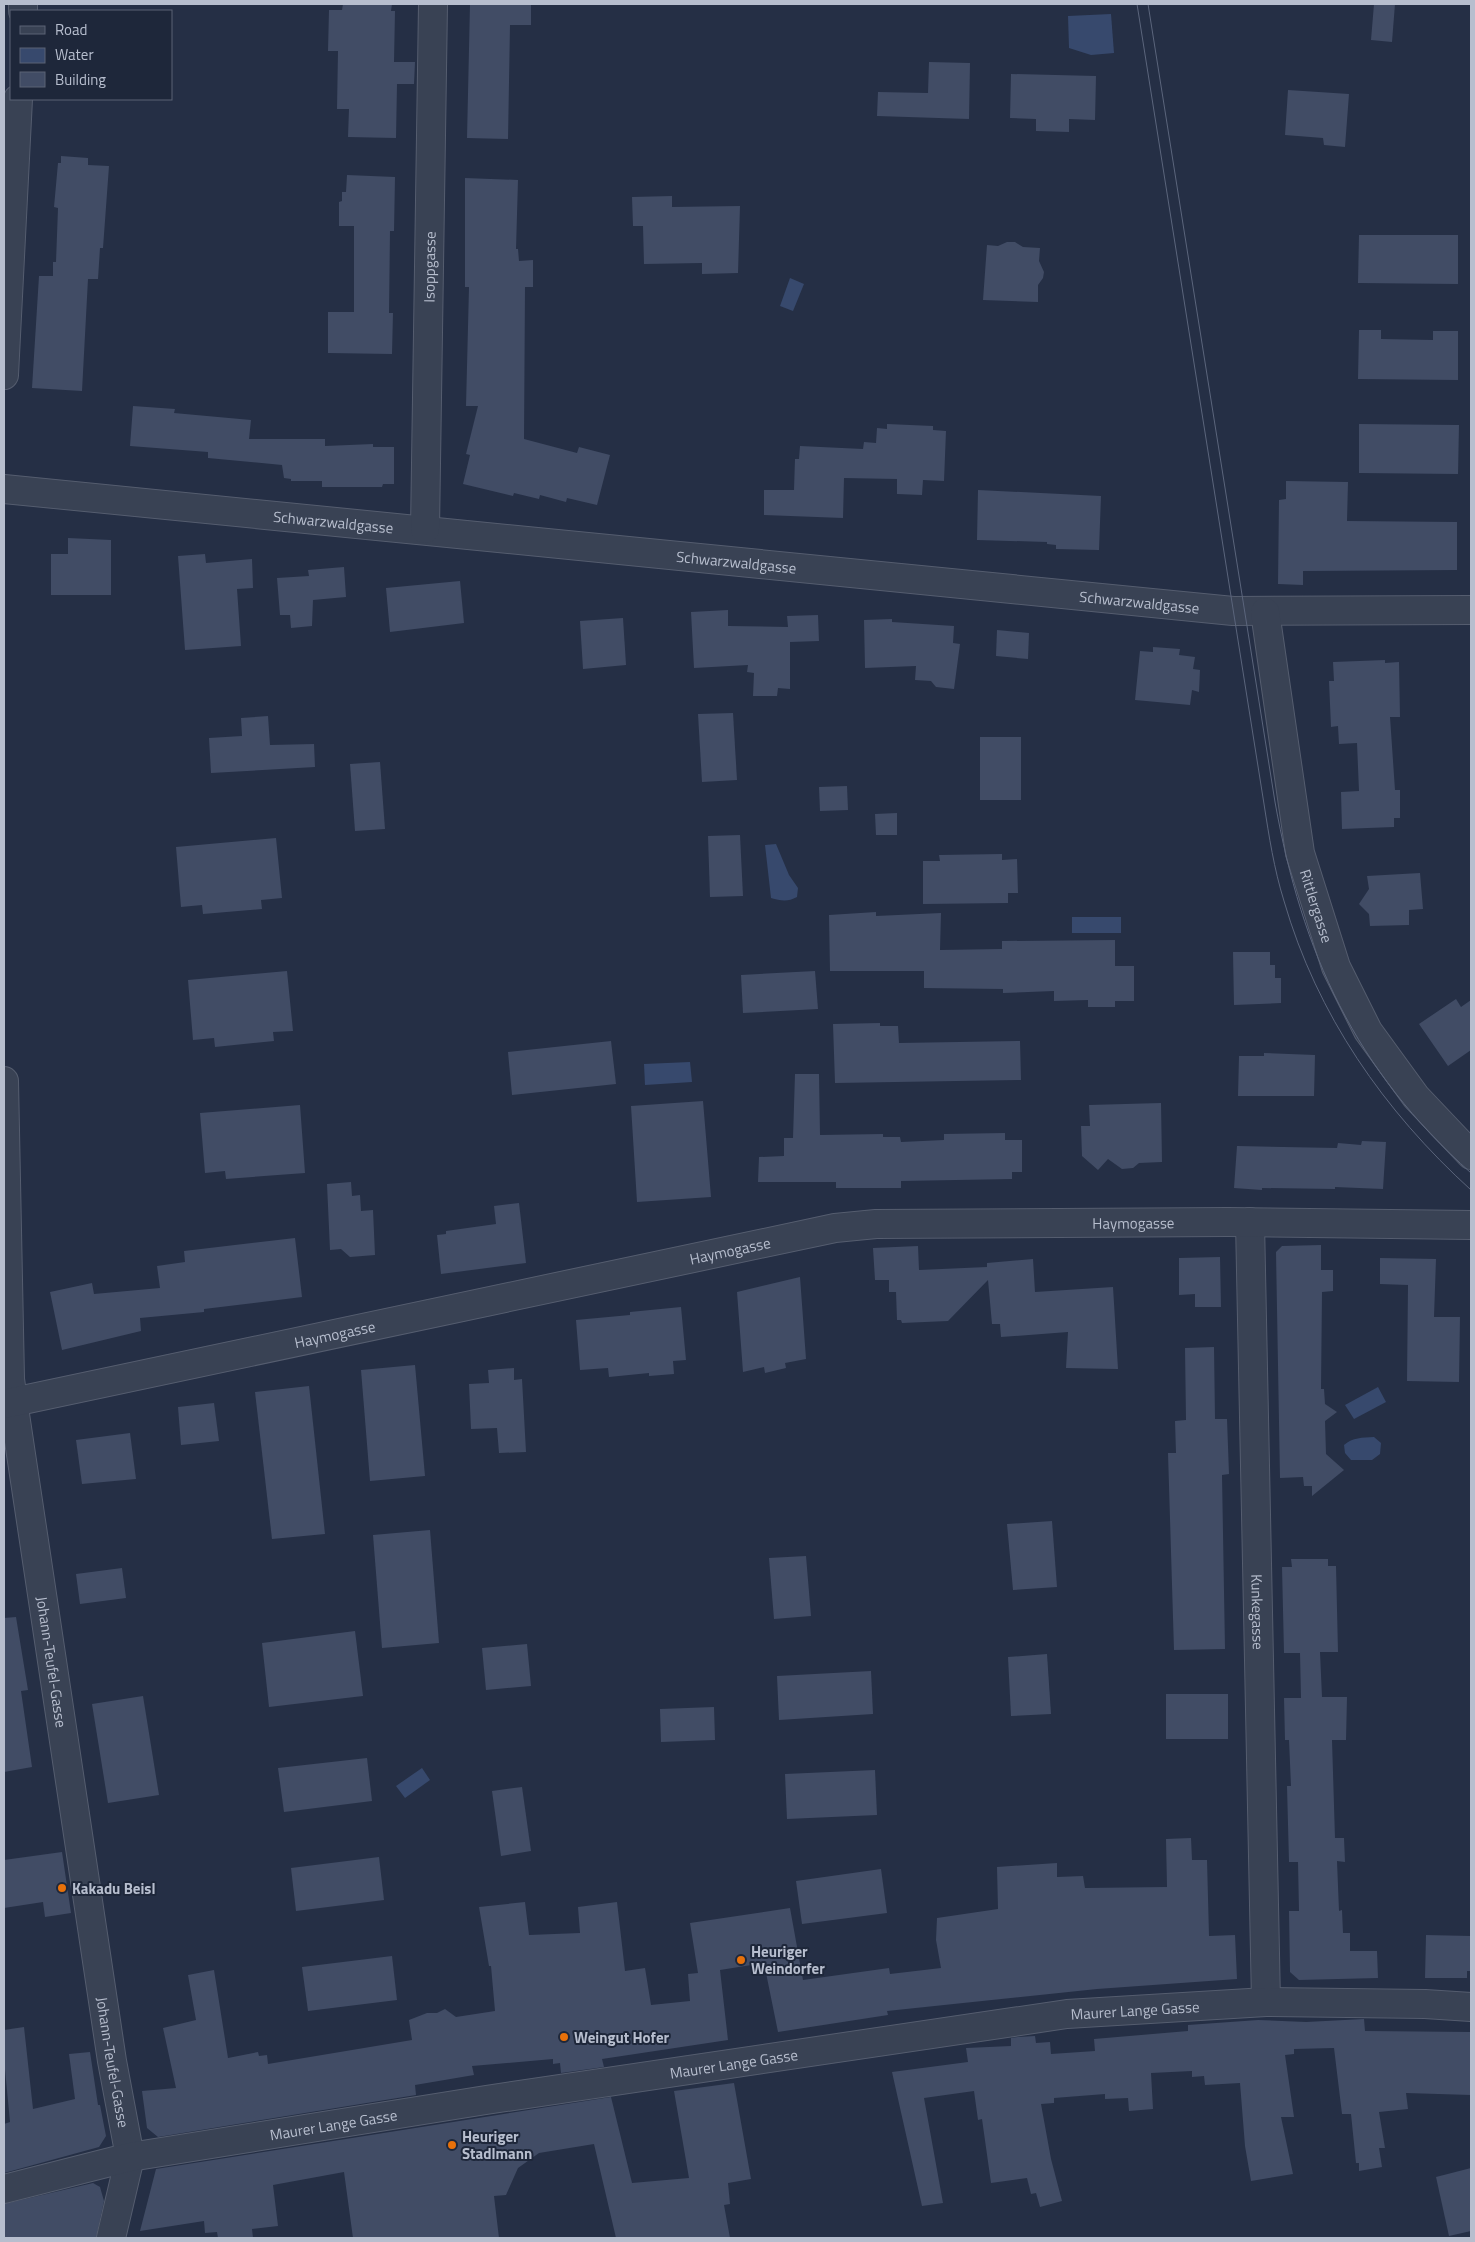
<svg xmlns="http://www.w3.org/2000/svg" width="1475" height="2242" font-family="'Titillium Web',sans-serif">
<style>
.water{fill:#37496d}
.building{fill:#414c65}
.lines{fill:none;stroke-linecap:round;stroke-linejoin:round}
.minor-casing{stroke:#555d6f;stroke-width:30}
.minor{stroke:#394254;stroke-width:28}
.tram{stroke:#5b657c;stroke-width:1}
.food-dot{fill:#e8710a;stroke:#1e273a;stroke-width:2}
.labels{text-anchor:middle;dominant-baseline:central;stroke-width:4;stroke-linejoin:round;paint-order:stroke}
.street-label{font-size:15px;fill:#b7bece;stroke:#1e273a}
.poi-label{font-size:15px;font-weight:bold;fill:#b7bece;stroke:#1e273a;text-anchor:start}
</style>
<rect width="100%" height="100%" fill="#252f45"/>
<g class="water">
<path d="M 1111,14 L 1114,53 L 1091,55 L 1069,48 L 1068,16 Z"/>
<path d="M 790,278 L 804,284 L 793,311 L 780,306 Z"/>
<path d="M 776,844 L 789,875 L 798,888 L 797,897 C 788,902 781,901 771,898 L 765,845 Z"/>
<rect x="1072" y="917" width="49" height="16"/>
<path d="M 690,1062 L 692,1082 L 645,1085 L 644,1064 Z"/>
<path d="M 1378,1387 L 1386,1402 L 1354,1419 L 1345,1405 Z"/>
<path d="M 1374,1437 L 1381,1443 L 1380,1454 L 1372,1460 L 1351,1460 L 1345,1453 L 1344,1445 C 1353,1437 1362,1438 1374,1437 Z"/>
<path d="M 422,1768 L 430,1780 L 405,1798 L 396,1786 Z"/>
</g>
<g class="building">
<path d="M 343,4 L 392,4 L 391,11 L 395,11 L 394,62 L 415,62 L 414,84 L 397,84 L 396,138 L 348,137 L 349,109 L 337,109 L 338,51 L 328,51 L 329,10 L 342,10 Z"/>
<path d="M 470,4 L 531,4 L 531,25 L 510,25 L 508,139 L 467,138 Z"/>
<path d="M 1374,4 L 1395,4 L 1392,42 L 1371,40 Z"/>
<path d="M 929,62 L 970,63 L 969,119 L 877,116 L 878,92 L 928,93 Z"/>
<path d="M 1011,74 L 1096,76 L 1095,120 L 1069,119 L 1069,132 L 1036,131 L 1036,119 L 1010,118 Z"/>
<path d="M 1288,90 L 1349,94 L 1345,147 L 1324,145 L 1323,138 L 1285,135 Z"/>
<path d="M 61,156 L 88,158 L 88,165 L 109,166 L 103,248 L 100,248 L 98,279 L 88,279 L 82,391 L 32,388 L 39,276 L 53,276 L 53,262 L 56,262 L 58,208 L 54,207 L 58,163 L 61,163 Z"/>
<path d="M 347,175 L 395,177 L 394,231 L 390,231 L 389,313 L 393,313 L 392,354 L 328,353 L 328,312 L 354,312 L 354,226 L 339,226 L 339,202 L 342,201 L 342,192 L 346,192 Z"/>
<path d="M 465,178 L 518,180 L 516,249 L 518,249 L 519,261 L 533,260 L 533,287 L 525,287 L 524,439 L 577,453 L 579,447 L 610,455 L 597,505 L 567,498 L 566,502 L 540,495 L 539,499 L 514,493 L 513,496 L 463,484 L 470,455 L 466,454 L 478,406 L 466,406 L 469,287 L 465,287 Z"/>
<path d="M 672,196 L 672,207 L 740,206 L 738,273 L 702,274 L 702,263 L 644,264 L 643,226 L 633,226 L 632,197 Z"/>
<path d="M 1359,235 L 1458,235 L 1458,284 L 1358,283 Z"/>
<path d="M 1007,242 L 1015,242 L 1023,247 L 1040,248 L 1039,261 L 1044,272 L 1043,278 L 1038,285 L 1038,302 L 983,300 L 987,245 L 998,246 Z"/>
<path d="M 1359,330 L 1381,330 L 1381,339 L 1433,340 L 1433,331 L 1458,331 L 1458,380 L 1358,379 Z"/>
<path d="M 133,406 L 175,409 L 174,413 L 251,420 L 249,439 L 325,439 L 325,446 L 373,444 L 373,447 L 394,447 L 394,484 L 383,484 L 382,487 L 322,487 L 322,481 L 291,481 L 291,479 L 284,478 L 282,465 L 208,458 L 208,452 L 130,446 Z"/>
<path d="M 887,424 L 933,426 L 933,430 L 946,431 L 944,481 L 923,480 L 922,495 L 897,494 L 897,479 L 844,478 L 843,518 L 764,515 L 764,490 L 794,490 L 795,459 L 799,459 L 800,446 L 863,449 L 864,442 L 876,443 L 877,428 L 887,429 Z"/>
<path d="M 1359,424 L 1459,425 L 1458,474 L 1359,473 Z"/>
<path d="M 1286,481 L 1348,482 L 1347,521 L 1457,522 L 1457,570 L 1303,571 L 1303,585 L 1278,584 L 1279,500 L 1286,499 Z"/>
<path d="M 978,490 L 1101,496 L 1099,550 L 1056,549 L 1056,545 L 1047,544 L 1047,542 L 977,540 Z"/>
<path d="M 68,538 L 111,540 L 111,595 L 51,595 L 51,554 L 68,554 Z"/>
<path d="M 205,554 L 206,563 L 252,559 L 253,588 L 237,589 L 241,646 L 185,650 L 178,556 Z"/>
<path d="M 344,567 L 346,597 L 313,600 L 312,626 L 291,628 L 290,615 L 280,615 L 277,578 L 309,576 L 308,570 Z"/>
<path d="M 460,581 L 464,623 L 390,632 L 386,588 Z"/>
<path d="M 728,610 L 728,626 L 788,627 L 787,616 L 818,615 L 819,641 L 790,642 L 790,689 L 778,688 L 777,696 L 753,696 L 754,673 L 747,672 L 748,665 L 694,668 L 691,612 Z"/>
<path d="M 623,618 L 626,665 L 583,669 L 580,621 Z"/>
<path d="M 892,619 L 892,622 L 954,626 L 953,643 L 960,644 L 954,689 L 936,687 L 931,681 L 915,680 L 916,666 L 865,668 L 864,620 Z"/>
<path d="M 997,630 L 1029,633 L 1028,659 L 996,656 Z"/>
<path d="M 1153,647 L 1180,649 L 1179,655 L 1195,657 L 1193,669 L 1200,670 L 1199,692 L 1192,690 L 1190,705 L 1135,700 L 1140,651 L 1153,652 Z"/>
<path d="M 1385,660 L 1385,663 L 1399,662 L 1400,717 L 1390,717 L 1395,790 L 1400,790 L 1400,818 L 1394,818 L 1394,827 L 1342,829 L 1341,792 L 1359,791 L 1357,743 L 1339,744 L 1338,726 L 1331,727 L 1329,681 L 1334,681 L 1333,662 Z"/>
<path d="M 733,713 L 737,780 L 702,782 L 698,714 Z"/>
<path d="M 268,716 L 270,745 L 314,744 L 315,767 L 211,773 L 209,738 L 242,736 L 241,718 Z"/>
<rect x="980" y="737" width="41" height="63"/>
<path d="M 380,762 L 385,829 L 355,831 L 350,764 Z"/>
<path d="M 847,786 L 848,810 L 820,811 L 819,787 Z"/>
<path d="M 897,813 L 897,835 L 876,835 L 875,814 Z"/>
<path d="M 740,835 L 743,896 L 710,897 L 708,836 Z"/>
<path d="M 276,838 L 282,898 L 261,900 L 262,909 L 203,914 L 202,905 L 181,907 L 176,847 Z"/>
<path d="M 1002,854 L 1002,860 L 1017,859 L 1018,893 L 1008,893 L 1008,903 L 923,904 L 923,861 L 940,861 L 939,855 Z"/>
<path d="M 1420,873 L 1423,909 L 1409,910 L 1409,925 L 1370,926 L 1369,914 L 1359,904 L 1369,889 L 1367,876 Z"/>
<path d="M 876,912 L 876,916 L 941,913 L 940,950 L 1002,949 L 1002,941 L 1115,940 L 1115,966 L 1134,966 L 1134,1001 L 1115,1001 L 1115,1007 L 1088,1007 L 1088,1000 L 1054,1001 L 1054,991 L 1003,993 L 1003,989 L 924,988 L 924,971 L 830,971 L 829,915 Z"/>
<path d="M 1233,952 L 1270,952 L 1270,965 L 1275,965 L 1275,978 L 1281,978 L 1281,1003 L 1234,1005 Z"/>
<path d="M 287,971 L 293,1031 L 273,1032 L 274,1041 L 215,1047 L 214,1038 L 193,1040 L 188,980 Z"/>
<path d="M 815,971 L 818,1009 L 743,1013 L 741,975 Z"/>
<path d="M 1456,999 L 1461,1007 L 1471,1000 L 1471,1050 L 1448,1066 L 1419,1024 Z"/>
<path d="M 880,1023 L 880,1026 L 898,1026 L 899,1043 L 1020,1041 L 1021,1080 L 835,1083 L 833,1024 Z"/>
<path d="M 611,1041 L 616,1084 L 512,1095 L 508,1052 Z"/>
<path d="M 1264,1053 L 1315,1055 L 1314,1096 L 1238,1096 L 1239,1056 L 1264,1056 Z"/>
<path d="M 795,1074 L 819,1074 L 820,1135 L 883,1134 L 883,1137 L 900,1137 L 901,1142 L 944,1140 L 944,1134 L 1005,1133 L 1005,1140 L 1022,1140 L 1022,1172 L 1012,1172 L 1012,1179 L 901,1181 L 901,1188 L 836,1188 L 836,1182 L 758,1182 L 759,1157 L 784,1156 L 784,1138 L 793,1138 Z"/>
<path d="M 703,1101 L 711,1197 L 637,1202 L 631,1106 Z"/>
<path d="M 1161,1103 L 1162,1162 L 1139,1163 L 1133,1168 L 1122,1169 L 1108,1159 L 1098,1170 L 1082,1156 L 1081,1126 L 1090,1126 L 1089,1105 Z"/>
<path d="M 300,1105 L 305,1173 L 226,1179 L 225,1171 L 205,1173 L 200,1113 Z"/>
<path d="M 1362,1141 L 1386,1142 L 1383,1189 L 1335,1187 L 1335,1189 L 1262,1188 L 1262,1190 L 1234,1188 L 1237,1146 L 1337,1148 L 1338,1143 L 1361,1145 Z"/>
<path d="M 351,1182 L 352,1196 L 360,1195 L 361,1211 L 373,1210 L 375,1255 L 350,1257 L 341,1249 L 330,1250 L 327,1184 Z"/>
<path d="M 519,1203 L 526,1263 L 441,1274 L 437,1235 L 446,1234 L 446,1231 L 496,1224 L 494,1206 Z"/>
<path d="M 295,1238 L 302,1297 L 204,1309 L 204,1312 L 140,1318 L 141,1331 L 62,1350 L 50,1292 L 92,1283 L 94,1294 L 160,1288 L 157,1266 L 185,1262 L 184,1251 Z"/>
<path d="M 1321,1245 L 1321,1270 L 1333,1270 L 1333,1291 L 1322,1292 L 1321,1389 L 1324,1389 L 1325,1404 L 1337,1412 L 1325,1421 L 1326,1454 L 1344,1470 L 1312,1496 L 1312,1486 L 1304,1486 L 1303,1477 L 1280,1478 L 1276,1252 L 1282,1246 Z"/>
<path d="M 918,1246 L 919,1270 L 987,1267 L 987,1263 L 1033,1259 L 1035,1292 L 1113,1287 L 1118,1369 L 1066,1368 L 1068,1332 L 1001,1337 L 1000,1324 L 992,1324 L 988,1280 L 948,1321 L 902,1323 L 901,1320 L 897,1320 L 896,1292 L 889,1292 L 889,1280 L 875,1280 L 873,1248 Z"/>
<path d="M 1220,1257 L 1221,1307 L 1195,1307 L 1195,1294 L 1179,1295 L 1179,1258 Z"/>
<path d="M 1380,1258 L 1436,1259 L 1434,1317 L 1460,1317 L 1459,1382 L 1407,1381 L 1408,1285 L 1380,1284 Z"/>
<path d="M 800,1277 L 806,1359 L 785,1363 L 786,1368 L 765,1373 L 764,1367 L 743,1372 L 737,1292 Z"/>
<path d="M 681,1307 L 686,1360 L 673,1361 L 674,1374 L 649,1376 L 649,1373 L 609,1377 L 608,1368 L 580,1370 L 576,1320 L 630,1315 L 630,1312 Z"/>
<path d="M 1214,1347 L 1215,1419 L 1227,1419 L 1229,1474 L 1222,1475 L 1225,1649 L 1174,1650 L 1168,1453 L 1176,1453 L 1175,1421 L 1186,1420 L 1185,1348 Z"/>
<path d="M 415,1365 L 425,1476 L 370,1481 L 361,1370 Z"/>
<path d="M 514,1368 L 514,1380 L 522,1379 L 526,1452 L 499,1453 L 497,1428 L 471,1429 L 469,1384 L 489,1383 L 488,1370 Z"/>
<path d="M 309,1386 L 325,1534 L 272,1539 L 255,1392 Z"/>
<path d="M 214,1403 L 219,1441 L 181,1445 L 178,1407 Z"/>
<path d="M 130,1433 L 136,1479 L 82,1484 L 76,1440 Z"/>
<path d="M 1052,1521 L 1057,1587 L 1013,1590 L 1007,1524 Z"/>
<path d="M 430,1530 L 439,1643 L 382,1648 L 373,1535 Z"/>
<path d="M 806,1556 L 811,1616 L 774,1619 L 769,1558 Z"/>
<path d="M 1291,1559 L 1328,1559 L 1328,1566 L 1336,1566 L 1338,1652 L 1320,1652 L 1322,1697 L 1347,1697 L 1346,1740 L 1332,1740 L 1335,1838 L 1344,1838 L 1345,1862 L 1337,1861 L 1339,1911 L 1342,1910 L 1343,1933 L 1350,1933 L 1350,1951 L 1377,1951 L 1378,1978 L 1299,1980 L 1290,1972 L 1289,1911 L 1299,1911 L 1298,1862 L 1289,1862 L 1287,1786 L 1291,1786 L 1289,1740 L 1285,1740 L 1284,1698 L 1301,1698 L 1300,1653 L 1284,1653 L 1282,1567 L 1292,1567 Z"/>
<path d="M 122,1568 L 126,1598 L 80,1604 L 76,1574 Z"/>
<path d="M 16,1617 L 28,1690 L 21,1691 L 32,1767 L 4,1772 L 4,1618 Z"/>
<path d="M 355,1631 L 363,1696 L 269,1707 L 262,1643 Z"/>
<path d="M 527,1644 L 531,1686 L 486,1690 L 482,1648 Z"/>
<path d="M 1047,1654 L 1051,1714 L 1011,1716 L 1008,1657 Z"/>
<path d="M 871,1671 L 873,1714 L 779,1720 L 777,1676 Z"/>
<rect x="1166" y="1694" width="62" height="45"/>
<path d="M 143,1696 L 159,1795 L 108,1803 L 92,1704 Z"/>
<path d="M 714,1707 L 715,1740 L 661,1742 L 660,1709 Z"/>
<path d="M 367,1758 L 372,1801 L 284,1812 L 278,1768 Z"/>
<path d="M 875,1770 L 877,1815 L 787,1819 L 785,1774 Z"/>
<path d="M 522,1787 L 531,1851 L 501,1856 L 492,1791 Z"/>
<path d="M 1191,1838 L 1192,1860 L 1207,1860 L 1209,1936 L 1235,1935 L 1237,1979 L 1097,1989 L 887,2011 L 888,2015 L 778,2032 L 764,1963 L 720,1970 L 728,2040 L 602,2059 L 604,2067 L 561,2073 L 560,2063 L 553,2064 L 553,2059 L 472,2066 L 474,2075 L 415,2085 L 416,2095 L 158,2137 L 147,2128 L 142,2091 L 176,2088 L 163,2028 L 196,2020 L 188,1975 L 214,1970 L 228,2058 L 258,2052 L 259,2056 L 267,2055 L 268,2064 L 412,2040 L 409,2020 L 427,2013 L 437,2013 L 445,2009 L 456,2017 L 495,2011 L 491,1966 L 489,1966 L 479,1907 L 525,1902 L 529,1935 L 580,1933 L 578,1907 L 617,1902 L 625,1971 L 645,1968 L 651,2005 L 690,2001 L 688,1974 L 698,1973 L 690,1923 L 790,1908 L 803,1980 L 889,1968 L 890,1974 L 941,1968 L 936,1940 L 937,1918 L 998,1909 L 997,1867 L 1057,1863 L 1057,1877 L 1083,1876 L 1085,1888 L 1167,1887 L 1166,1839 Z"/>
<path d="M 62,1852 L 71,1913 L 45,1917 L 43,1902 L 4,1908 L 4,1860 Z"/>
<path d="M 379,1857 L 384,1900 L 296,1911 L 291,1868 Z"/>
<path d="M 881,1869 L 887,1913 L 802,1924 L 796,1881 Z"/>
<path d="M 1426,1935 L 1471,1936 L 1471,1971 L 1467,1971 L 1467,1978 L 1425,1978 Z"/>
<path d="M 392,1956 L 397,2000 L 308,2011 L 302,1967 Z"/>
<path d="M 1364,2019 L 1365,2031 L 1471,2032 L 1471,2095 L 1406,2093 L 1408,2109 L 1379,2112 L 1385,2148 L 1379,2148 L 1382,2167 L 1359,2171 L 1359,2163 L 1356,2163 L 1351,2114 L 1342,2114 L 1334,2048 L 1294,2049 L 1294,2054 L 1285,2055 L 1294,2117 L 1281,2117 L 1293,2174 L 1251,2181 L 1245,2146 L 1240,2083 L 1205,2085 L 1204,2076 L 1192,2077 L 1192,2071 L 1151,2073 L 1153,2109 L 1129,2111 L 1128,2098 L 1105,2099 L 1105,2094 L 1054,2098 L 1054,2103 L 1041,2104 L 1051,2159 L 1062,2201 L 1040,2207 L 1036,2193 L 1031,2194 L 1027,2178 L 991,2183 L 982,2119 L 978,2120 L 974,2091 L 924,2098 L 943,2203 L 922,2206 L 892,2072 L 968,2062 L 966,2048 L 1011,2046 L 1011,2038 L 1018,2037 L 1035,2036 L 1036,2043 L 1050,2042 L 1051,2054 L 1095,2051 L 1094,2039 L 1188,2031 L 1188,2025 L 1258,2020 L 1306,2022 Z"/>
<path d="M 24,2027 L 33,2109 L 75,2099 L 69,2054 L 90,2052 L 98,2105 L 100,2105 L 106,2136 L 99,2147 L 4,2173 L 4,2124 L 10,2122 L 4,2059 L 4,2030 Z"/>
<path d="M 734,2083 L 751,2179 L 728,2183 L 730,2204 L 724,2205 L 730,2238 L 616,2238 L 594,2144 L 539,2153 L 518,2168 L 506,2195 L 494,2196 L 499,2238 L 353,2238 L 344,2172 L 273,2185 L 278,2226 L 252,2229 L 253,2238 L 218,2238 L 217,2232 L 205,2233 L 204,2221 L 140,2231 L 156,2169 L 611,2097 L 632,2183 L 689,2178 L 674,2091 Z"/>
<path d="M 1471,2168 L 1471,2231 L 1449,2236 L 1436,2177 Z"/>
<path d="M 93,2183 L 100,2187 L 104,2201 L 96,2238 L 4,2238 L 4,2204 Z"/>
</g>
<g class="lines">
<g class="minor-casing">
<g id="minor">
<path d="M 23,11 L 23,4"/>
<path d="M 4,375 L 18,99"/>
<path id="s1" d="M 4,489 L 1233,611 L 1471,610"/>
<path id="s2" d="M 425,529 L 433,4"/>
<path id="s3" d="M 1265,612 L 1300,853 L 1336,967 L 1368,1031 L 1416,1097 L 1471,1155"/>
<path id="s4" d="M 4,1081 L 10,1379 L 13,1401 L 112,2061 L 130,2157 L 111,2238"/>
<path id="s5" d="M 1250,1222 L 1266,2002"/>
<path id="s6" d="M 4,1404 L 835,1228 L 876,1224 L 1228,1222 L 1471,1225"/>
<path id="s7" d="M 4,2189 L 130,2157 L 486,2100 L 1067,2014 L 1266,2002 L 1425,2004 L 1471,2007"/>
</g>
</g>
<use href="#minor" class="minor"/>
<g class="tram">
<path d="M 1137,4 L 1264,804 C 1269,836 1274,869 1284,901 C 1317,1015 1384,1111 1471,1190"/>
<path d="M 1148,4 L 1275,802 C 1302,953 1355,1070 1471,1173"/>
</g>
</g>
<g class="food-dot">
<circle cx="62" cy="1888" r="5"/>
<circle cx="741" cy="1960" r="5"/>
<circle cx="564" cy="2037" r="5"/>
<circle cx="452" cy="2145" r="5"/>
</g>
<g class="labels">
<g class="street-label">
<text stroke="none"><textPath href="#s2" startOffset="262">Isoppgasse</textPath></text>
<text stroke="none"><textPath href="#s1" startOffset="331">Schwarzwaldgasse</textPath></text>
<text stroke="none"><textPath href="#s1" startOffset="736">Schwarzwaldgasse</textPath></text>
<text stroke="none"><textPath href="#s1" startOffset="1141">Schwarzwaldgasse</textPath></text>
<text stroke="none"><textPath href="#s3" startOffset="299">Rittlergasse</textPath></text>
<text stroke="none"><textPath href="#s6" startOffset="1148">Haymogasse</textPath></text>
<text stroke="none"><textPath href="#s6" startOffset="742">Haymogasse</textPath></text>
<text stroke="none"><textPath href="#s6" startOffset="338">Haymogasse</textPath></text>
<text stroke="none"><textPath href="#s5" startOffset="390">Kunkegasse</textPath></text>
<text stroke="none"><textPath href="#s4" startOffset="584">Johann-Teufel-Gasse</textPath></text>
<text stroke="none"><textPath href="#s7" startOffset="1146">Maurer Lange Gasse</textPath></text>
<text stroke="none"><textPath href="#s4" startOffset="989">Johann-Teufel-Gasse</textPath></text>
<text stroke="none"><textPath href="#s7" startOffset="741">Maurer Lange Gasse</textPath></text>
<text stroke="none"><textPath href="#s7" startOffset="336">Maurer Lange Gasse</textPath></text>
</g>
<g class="poi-label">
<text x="72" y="1888">Kakadu Beisl</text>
<text x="751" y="1951">Heuriger<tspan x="751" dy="17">Weindorfer</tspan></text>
<text x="574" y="2037">Weingut Hofer</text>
<text x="462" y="2136">Heuriger<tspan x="462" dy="17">Stadlmann</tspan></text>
</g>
</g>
<rect width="1475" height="2242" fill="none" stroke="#b7bece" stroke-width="10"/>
<rect x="10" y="10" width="162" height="90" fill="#1e273a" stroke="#5b6375"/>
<rect x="20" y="26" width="25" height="8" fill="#394254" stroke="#5b6375"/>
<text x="55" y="35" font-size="15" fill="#b7bece">Road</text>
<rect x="20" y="48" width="25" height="15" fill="#37496d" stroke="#5b6375"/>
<text x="55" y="60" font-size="15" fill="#b7bece">Water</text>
<rect x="20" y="72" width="25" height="15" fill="#414c65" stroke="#5b6375"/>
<text x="55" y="85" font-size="15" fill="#b7bece">Building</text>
</svg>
